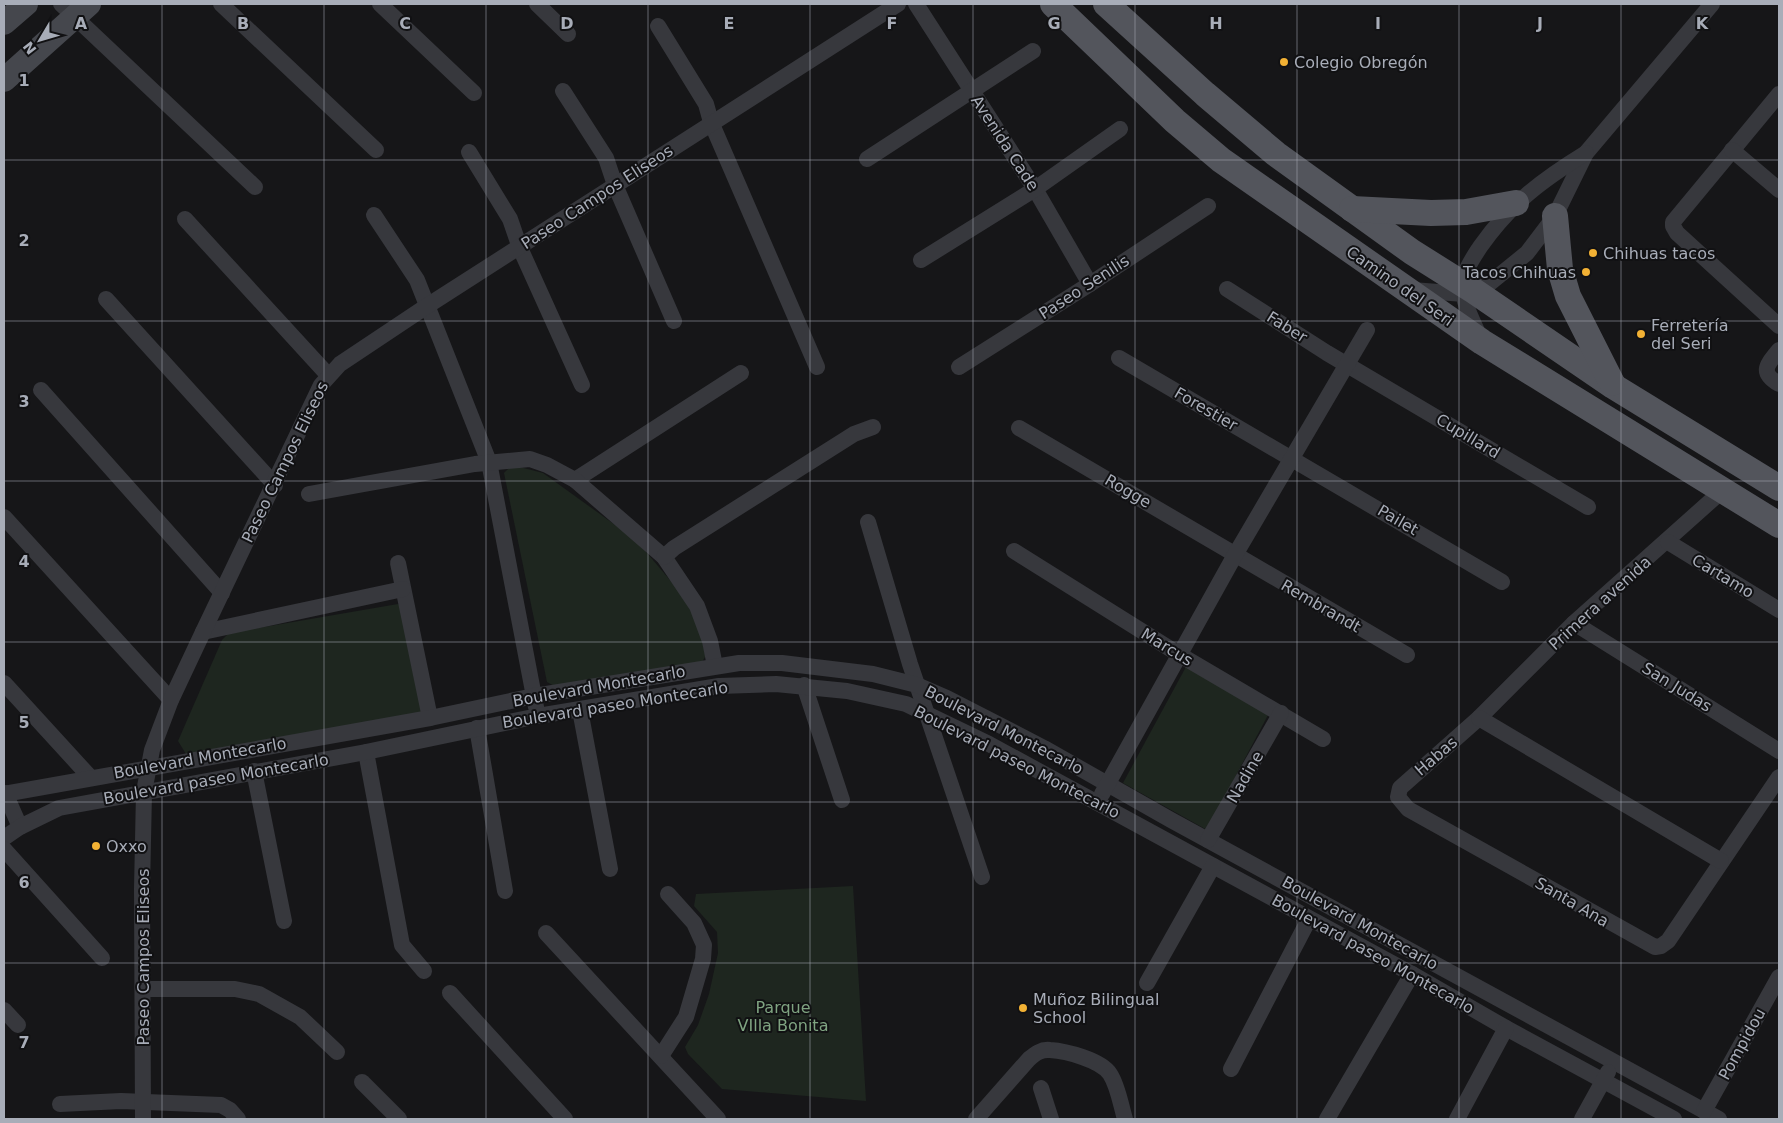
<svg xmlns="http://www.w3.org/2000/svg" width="1783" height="1123" font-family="'DejaVu Sans',sans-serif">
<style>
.park{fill:#1e261f}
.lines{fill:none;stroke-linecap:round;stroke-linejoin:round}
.street{stroke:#37383d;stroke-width:16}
.secondary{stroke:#45474d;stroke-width:24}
.primary{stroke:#53555c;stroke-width:26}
.grid{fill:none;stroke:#a8adb8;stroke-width:1;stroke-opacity:0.55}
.poi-dot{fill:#f2b134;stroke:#111113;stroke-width:2}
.labels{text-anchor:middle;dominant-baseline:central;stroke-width:4;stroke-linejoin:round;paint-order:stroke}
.poi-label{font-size:16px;fill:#a8adb8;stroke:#111113;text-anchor:start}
.street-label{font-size:16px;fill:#a8adb8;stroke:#111113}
.park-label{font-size:16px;fill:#7fa381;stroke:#111113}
.grid-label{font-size:16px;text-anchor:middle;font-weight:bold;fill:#a8adb8;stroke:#111113;stroke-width:4;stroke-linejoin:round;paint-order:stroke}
</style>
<rect width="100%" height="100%" fill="#161618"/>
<g class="park">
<path d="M 512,465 L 543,473 L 636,540 L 691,605 L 709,650 L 701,664 L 558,688 L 547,682 L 504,473 Z"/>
<path d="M 398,604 L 405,608 L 426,709 L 419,716 L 186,754 L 178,741 L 222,640 L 229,633 Z"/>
<path d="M 1187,665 L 1268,715 L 1207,830 L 1123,783 Z"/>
<path d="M 853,886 L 866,1101 L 722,1089 L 688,1054 L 685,1047 L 698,1025 L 709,994 L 718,953 L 717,932 L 694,906 L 696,894 Z"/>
</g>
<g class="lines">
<g class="street">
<path d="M 61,4 L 255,187"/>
<path d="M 221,4 L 376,150"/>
<path d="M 380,4 L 474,93"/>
<path d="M 537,4 L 568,34"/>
<path d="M 916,4 L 1035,189 L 1090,284"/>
<path d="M 658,26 L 706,104 L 711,122 L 817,367"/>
<path d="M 563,91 L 606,158 L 615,185 L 674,321"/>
<path d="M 1779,94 L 1673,222 L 1673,226 L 1677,233 L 1779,326"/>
<path d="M 1732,150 L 1779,190"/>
<path d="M 469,152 L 510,219 L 520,248 L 582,385"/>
<path d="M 867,159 L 1033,51"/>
<path d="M 374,215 L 417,280 L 489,462 L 536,707"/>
<path d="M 185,219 L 328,375"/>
<path d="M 921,260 L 1035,189 L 1120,129"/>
<path d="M 1227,289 L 1327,353 L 1588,507"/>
<path d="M 1412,290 L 1464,294 L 1490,283 L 1527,253 L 1555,216 L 1586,153 L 1712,4"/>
<path d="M 106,299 L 275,485"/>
<path d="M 1481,340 C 1474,323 1462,303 1463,285 C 1463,272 1473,258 1480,247 C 1510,204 1542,180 1586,153"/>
<path d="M 1779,350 C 1767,365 1759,372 1779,384"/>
<path d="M 1119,358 L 1502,582"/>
<path d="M 959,367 L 1090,284 L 1208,206"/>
<path d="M 41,390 L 222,593"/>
<path d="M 1019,428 L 1407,655"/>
<path d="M 575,480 L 741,373"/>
<path d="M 1723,490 L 1574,623 L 1479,718 L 1400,788 L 1398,797 L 1408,809 L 1655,947 L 1661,946 L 1668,941 L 1779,777"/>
<path d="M 309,494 L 475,464 L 530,459 L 547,465 L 575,480 L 664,557 L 697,606 L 710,641 L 715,666"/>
<path d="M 4,517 L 171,700"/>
<path d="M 868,522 L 910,664 L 982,877"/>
<path d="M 1668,542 L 1779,610"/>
<path d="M 1014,551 L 1180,655 L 1323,739"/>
<path d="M 664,557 L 674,548 L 854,434 L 873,427"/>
<path d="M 398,563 L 430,718"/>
<path d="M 1574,623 L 1779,751"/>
<path d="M 203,632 L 403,589"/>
<path d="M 4,683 L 90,777"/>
<path d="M 804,685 L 842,800"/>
<path d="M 580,710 L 610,869"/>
<path d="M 1479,718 L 1721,861"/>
<path d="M 477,728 L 505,891"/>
<path d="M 366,752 L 402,945 L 424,971"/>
<path d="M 254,771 L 284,921"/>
<path d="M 5,793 L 20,827"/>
<path d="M 4,794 L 430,718 L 534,696 L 739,663 L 782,663 L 873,674 L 917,685 L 947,698 L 1044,748 L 1171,820 L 1719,1119"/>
<path d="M 1102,794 L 1235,555 L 1367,330"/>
<path d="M 4,838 L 20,827 L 59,808 L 366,752 L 538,716 L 719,686 L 776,684 L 847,691 L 906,704 L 989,744 L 1412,974 L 1506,1028 L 1674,1119"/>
<path d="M 1208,840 L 1281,713"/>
<path d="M 4,849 L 102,958"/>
<path d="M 546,933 L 718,1119"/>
<path d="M 1147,983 L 1213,866"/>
<path d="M 144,989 L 235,989 L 259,994 L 300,1017 L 337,1052"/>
<path d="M 450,993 L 565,1119"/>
<path d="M 4,1010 L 18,1025"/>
<path d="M 661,1056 L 686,1017 L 703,959 L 704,945 L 694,923 L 668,894"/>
<path d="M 1231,1069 L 1309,919"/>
<path d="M 362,1082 L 399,1119"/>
<path d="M 1041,1088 L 1051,1119"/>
<path d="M 60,1104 L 121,1101 L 221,1105 L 230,1110 L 238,1119"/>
<path d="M 1704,1111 L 1779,977"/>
<path d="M 143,1119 L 142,889 L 144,792 L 152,750 L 171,700 L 203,632 L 321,385 L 340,364 L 427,306 L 898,4"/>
<path d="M 976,1119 L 1029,1059 C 1035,1054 1041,1049 1050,1050 C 1066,1051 1101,1060 1110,1074 C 1118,1086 1121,1106 1125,1119"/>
<path d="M 1327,1119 L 1412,974"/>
<path d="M 1457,1119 L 1506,1028"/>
<path d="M 1582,1119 L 1608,1072"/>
</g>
<g class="secondary">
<path d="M 4,23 L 26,4"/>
<path d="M 4,80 L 89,4"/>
</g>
<g class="primary">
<path d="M 1053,4 L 1175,121 L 1221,160 L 1482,342 L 1779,525"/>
<path d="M 1106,4 L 1205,94 L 1276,154 L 1412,252 L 1474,291 L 1613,386 L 1779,488"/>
<path d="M 1352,209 L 1431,213 L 1466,212 L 1516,203"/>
<path d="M 1555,216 L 1560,269 L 1568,296 L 1612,383"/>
</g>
</g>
<path class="grid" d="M 162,4 L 162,1119M 324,4 L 324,1119M 486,4 L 486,1119M 648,4 L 648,1119M 810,4 L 810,1119M 973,4 L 973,1119M 1135,4 L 1135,1119M 1297,4 L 1297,1119M 1459,4 L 1459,1119M 1621,4 L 1621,1119M 4,160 L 1779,160M 4,321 L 1779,321M 4,481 L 1779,481M 4,642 L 1779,642M 4,802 L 1779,802M 4,963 L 1779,963"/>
<g class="poi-dot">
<circle cx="1284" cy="62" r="5"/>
<circle cx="1593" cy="253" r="5"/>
<circle cx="1586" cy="272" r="5"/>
<circle cx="1641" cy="334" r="5"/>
<circle cx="96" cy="846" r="5"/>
<circle cx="1023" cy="1008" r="5"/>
</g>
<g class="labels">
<g class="poi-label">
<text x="1294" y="62">Colegio Obregón</text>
<text x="1603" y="253">Chihuas tacos</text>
<text x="1576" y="272" text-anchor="end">Tacos Chihuas</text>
<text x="1651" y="325">Ferretería<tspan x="1651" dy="18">del Seri</tspan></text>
<text x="106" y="846">Oxxo</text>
<text x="1033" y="999">Muñoz Bilingual<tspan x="1033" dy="18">School</tspan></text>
</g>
<g class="street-label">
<text transform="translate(1005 143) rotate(57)">Avenida Cade</text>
<text transform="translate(597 197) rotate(-33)">Paseo Campos Eliseos</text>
<text transform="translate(1400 286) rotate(35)">Camino del Seri</text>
<text transform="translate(1084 287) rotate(-33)">Paseo Senilis</text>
<text transform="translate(1287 327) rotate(32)">Faber</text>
<text transform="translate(1206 409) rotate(30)">Forestier</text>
<text transform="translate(1468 436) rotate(31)">Cupillard</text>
<text transform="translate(285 462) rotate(-64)">Paseo Campos Eliseos</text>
<text transform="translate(1128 491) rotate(30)">Rogge</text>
<text transform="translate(1398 520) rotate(30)">Pailet</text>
<text transform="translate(1723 576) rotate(31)">Cartamo</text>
<text transform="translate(1600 603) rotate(-42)">Primera avenida</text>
<text transform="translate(1321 606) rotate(30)">Rembrandt</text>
<text transform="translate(1167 647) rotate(31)">Marcus</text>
<text transform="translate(599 686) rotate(-10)">Boulevard Montecarlo</text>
<text transform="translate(1677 687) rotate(32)">San Judas</text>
<text transform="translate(615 705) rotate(-9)">Boulevard paseo Montecarlo</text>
<text transform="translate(1004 730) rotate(27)">Boulevard Montecarlo</text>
<text transform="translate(1436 756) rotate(-41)">Habas</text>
<text transform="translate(200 758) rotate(-10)">Boulevard Montecarlo</text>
<text transform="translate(1017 762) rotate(27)">Boulevard paseo Montecarlo</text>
<text transform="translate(1245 777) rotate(-60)">Nadine</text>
<text transform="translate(216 779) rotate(-10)">Boulevard paseo Montecarlo</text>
<text transform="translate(1572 902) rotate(30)">Santa Ana</text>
<text transform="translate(1360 923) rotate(29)">Boulevard Montecarlo</text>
<text transform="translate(1373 954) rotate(29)">Boulevard paseo Montecarlo</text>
<text transform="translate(143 957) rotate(-90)">Paseo Campos Eliseos</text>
<text transform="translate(1742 1044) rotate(-61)">Pompidou</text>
</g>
<g class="park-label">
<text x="783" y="1007">Parque<tspan x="783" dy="18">VIlla Bonita</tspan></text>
</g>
</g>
<g class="grid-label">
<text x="81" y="29">A</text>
<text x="243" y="29">B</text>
<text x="405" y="29">C</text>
<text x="567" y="29">D</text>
<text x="729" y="29">E</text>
<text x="892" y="29">F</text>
<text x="1054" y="29">G</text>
<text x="1216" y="29">H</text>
<text x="1378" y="29">I</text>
<text x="1540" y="29">J</text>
<text x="1702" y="29">K</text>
<text x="24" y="86">1</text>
<text x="24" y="246">2</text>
<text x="24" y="407">3</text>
<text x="24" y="567">4</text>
<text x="24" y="728">5</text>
<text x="24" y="888">6</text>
<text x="24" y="1048">7</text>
</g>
<rect width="1783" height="1123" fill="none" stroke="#a8adb8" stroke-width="10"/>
<g transform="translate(40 40) rotate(232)" stroke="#111113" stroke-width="4" paint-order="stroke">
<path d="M0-4L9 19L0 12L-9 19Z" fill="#a8adb8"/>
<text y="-8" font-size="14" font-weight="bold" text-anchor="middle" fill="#a8adb8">N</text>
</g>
</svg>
